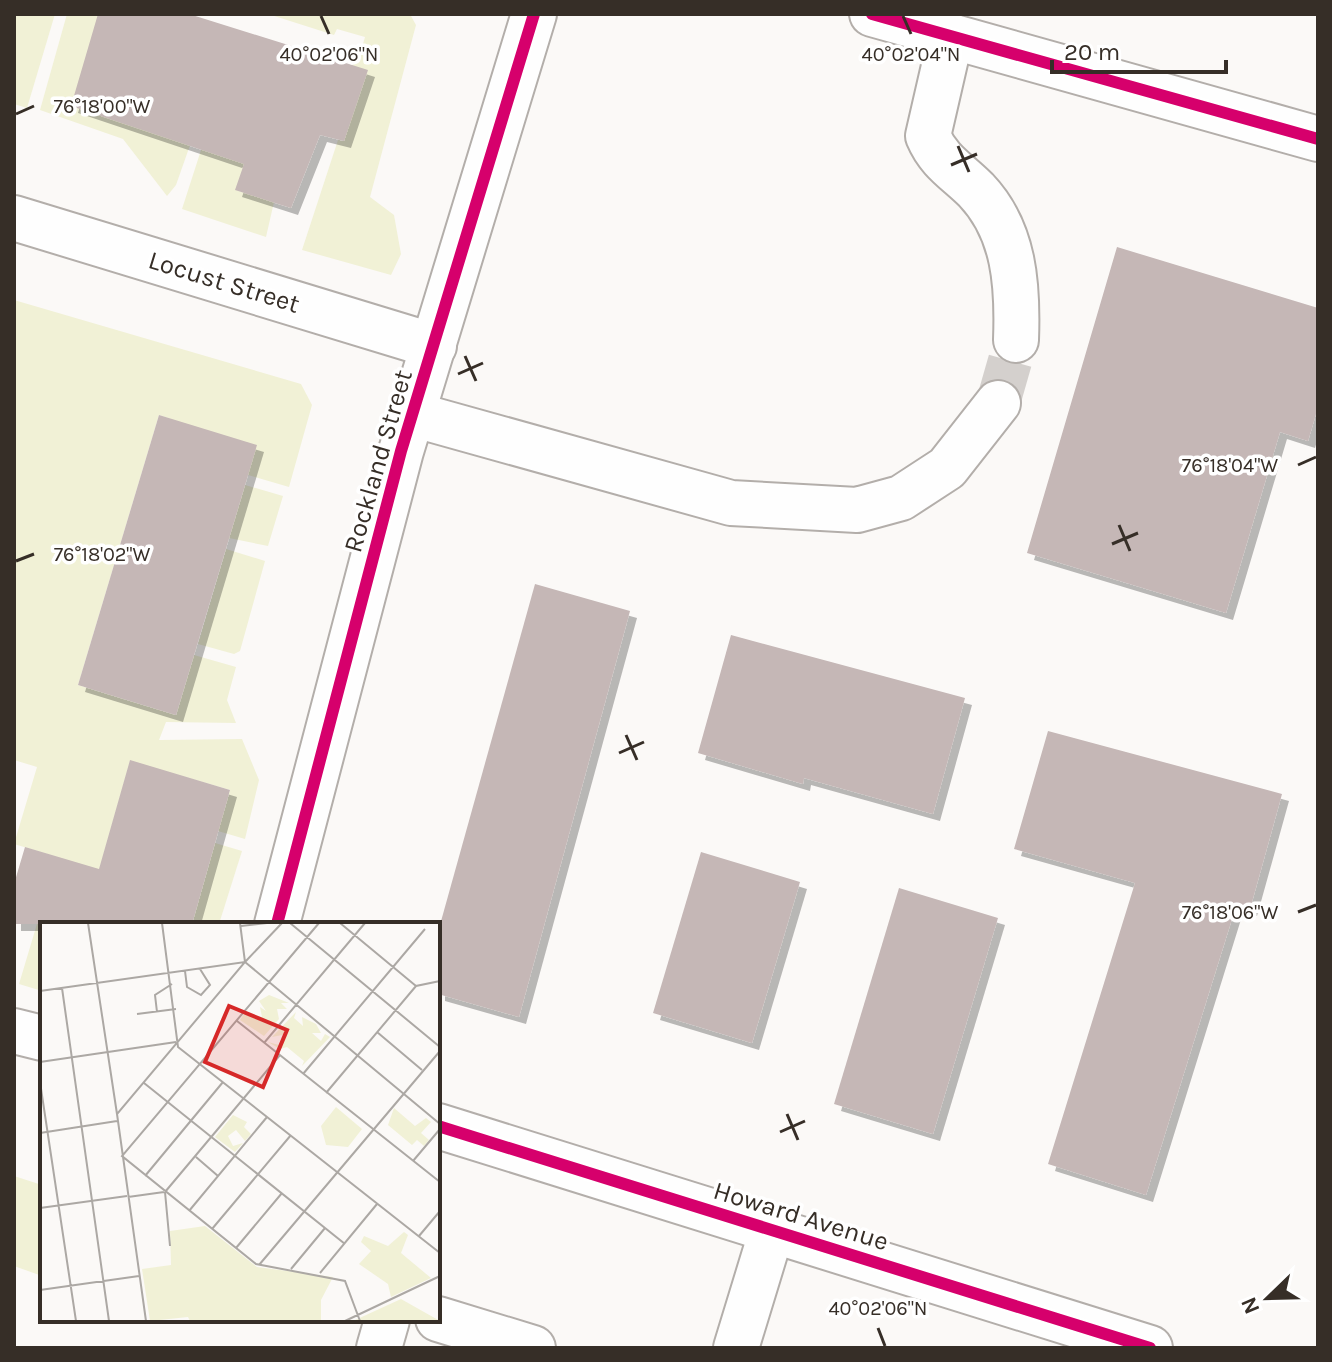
<svg xmlns="http://www.w3.org/2000/svg" width="1332" height="1362" font-family="Karla,sans-serif">
<style>
.green{fill:#f1f1d6}
.building{fill:#c5b7b6;filter:url(#shadow)}
.lines{fill:none;stroke-linecap:round;stroke-linejoin:round}
.minor-tunnel{stroke:#d4d0cd;stroke-width:44;stroke-dasharray:44 22;stroke-linecap:butt}
.minor-casing{stroke:#b3aeaa;stroke-width:48}
.minor{stroke:#fefefe;stroke-width:44}
.cycleway-casing{stroke:#fff;stroke-width:17}
.cycleway{stroke:#d6006c;stroke-width:12}
.ticks{fill:none;stroke:#362e27;stroke-width:3}
.labels{text-anchor:middle;dominant-baseline:central;stroke-width:7;stroke-linejoin:round;paint-order:stroke}
.street-label{font-size:26px;fill:#362e27;stroke:#fff}
.inset-road{fill:none;stroke:#aca8a4;stroke-width:2}
.view{fill:#d62828;fill-opacity:0.15;stroke:#d62828;stroke-width:4}
.inset-edge{fill:none;stroke:#362e27;stroke-width:4}
.ticks-label{font-size:20px;text-anchor:middle;fill:#362e27;stroke:#fff;stroke-width:7;stroke-linejoin:round;paint-order:stroke}
</style>
<defs>
<filter id="shadow"><feDropShadow dx="7" dy="7" stdDeviation="0" flood-color="#0004"/></filter>
</defs>
<rect width="100%" height="100%" fill="#fbf9f7"/>
<g class="green">
<path d="M 14,14 L 55,14 L 27,108 L 14,104 Z"/>
<path d="M 67,14 L 98,14 L 195,131 L 176,185 L 167,196 L 123,139 L 40,110 Z"/>
<path d="M 268,14 L 404,14 L 411,16 L 416,25 L 370,197 L 394,215 L 401,254 L 391,275 L 302,250 L 338,140 L 344,141 L 352,65 L 358,61 L 365,37 L 337,29 L 334,35 Z"/>
<path d="M 202,147 L 245,162 L 236,190 L 274,202 L 266,237 L 182,209 Z"/>
<path d="M 14,300 L 301,384 L 312,405 L 289,487 L 248,475 L 171,419 L 159,415 L 78,685 L 176,715 L 194,655 L 236,667 L 227,700 L 236,723 L 166,722 L 159,740 L 242,739 L 259,780 L 245,839 L 218,831 L 230,790 L 130,761 L 84,924 L 42,924 L 42,991 L 19,984 L 57,857 L 14,844 L 37,767 L 14,760 Z"/>
<path d="M 245,485 L 283,496 L 268,546 L 229,538 Z"/>
<path d="M 226,549 L 265,561 L 240,651 L 234,654 L 198,644 Z"/>
<path d="M 215,843 L 242,851 L 219,924 L 192,924 Z"/>
<path d="M 14,1176 L 42,1185 L 42,1276 L 14,1266 Z"/>
</g>
<g class="building">
<path d="M 98,14 L 189,14 L 368,70 L 344,141 L 320,135 L 291,208 L 235,190 L 244,164 L 71,106 Z"/>
<path d="M 1117,247 L 1318,308 L 1318,407 L 1308,441 L 1280,432 L 1226,613 L 1027,553 Z"/>
<path d="M 159,415 L 257,445 L 176,715 L 78,685 Z"/>
<path d="M 535,584 L 630,611 L 519,1017 L 438,994 L 438,932 Z"/>
<path d="M 731,635 L 965,698 L 933,814 L 804,778 L 803,784 L 698,753 Z"/>
<path d="M 1048,731 L 1282,794 L 1250,909 L 1236,906 L 1146,1195 L 1048,1164 L 1135,883 L 1014,849 Z"/>
<path d="M 130,760 L 230,790 L 192,924 L 14,924 L 14,884 L 25,847 L 99,869 Z"/>
<path d="M 701,852 L 800,882 L 752,1043 L 653,1013 Z"/>
<path d="M 899,888 L 998,918 L 933,1134 L 834,1104 Z"/>
</g>
<g class="lines">
<path class="minor-tunnel" d="M 998,403 L 1016,340"/>
<g class="minor-casing">
<g id="minor">
<path d="M 872,14 L 1318,139"/>
<path d="M 951,36 L 928,136 C 939,162 957,171 976,190 C 1015,231 1018,286 1016,340"/>
<path d="M 14,218 L 434,346"/>
<path d="M 412,414 L 731,503 L 857,510 L 901,498 L 947,468 L 998,403"/>
<path d="M 277,924 L 401,451 L 534,14"/>
<path d="M 14,1031 L 42,1038"/>
<path d="M 438,1126 L 1150,1348"/>
<path d="M 438,1319 L 533,1348"/>
<path d="M 379,1348 L 387,1320"/>
<path d="M 736,1348 L 772,1230"/>
</g>
</g>
<use href="#minor" class="minor"/>
<g class="cycleway-casing">
<g id="cycleway">
<path d="M 872,14 L 1318,139"/>
<path d="M 277,924 L 401,451 L 534,14"/>
<path d="M 438,1126 L 1150,1348"/>
</g>
</g>
<use href="#cycleway" class="cycleway"/>
</g>
<path class="ticks" d="M 321,16 L 329,34M 903,16 L 911,34M 16,114 L 34,106M 958,146 L 969,172M 951,165 L 977,154M 465,356 L 476,381M 458,374 L 483,363M 1298,465 L 1316,457M 1119,525 L 1130,551M 1112,544 L 1138,533M 16,561 L 34,554M 626,735 L 637,760M 619,753 L 644,742M 1298,912 L 1316,905M 787,1114 L 798,1140M 780,1132 L 805,1121M 878,1328 L 885,1346"/>
<g class="labels">
<g class="street-label">
<text transform="translate(224 282) rotate(17)">Locust Street</text>
<text transform="translate(378 461) rotate(-74)">Rockland Street</text>
<text transform="translate(801 1216) rotate(17)">Howard Avenue</text>
</g>
</g>
<g transform="translate(40 922)">
<rect width="400" height="400" fill="#fbf9f7"/>
<path d="M 229,73 L 249,81 L 241,81 L 247,87 L 237,87 L 239,97 L 224,114 L 200,98 L 204,92 L 222,95 L 220,85 L 226,89 L 219,79 ZM 256,90 L 254,96 L 263,104 L 262,95 L 276,102 L 281,111 L 272,111 L 281,119 L 285,112 L 290,115 L 262,144 L 264,139 L 247,125 L 240,127 L 228,120 L 239,123 L 247,112 L 232,115 ZM 296,185 L 322,207 L 308,225 L 286,223 L 281,204 ZM 354,186 L 375,204 L 386,196 L 391,200 L 381,211 L 389,218 L 384,224 L 377,218 L 372,223 L 348,203 ZM 193,193 L 207,200 L 204,205 L 211,212 L 205,219 L 196,208 L 188,214 L 193,224 L 203,221 L 195,230 L 175,215 ZM 361,377 L 400,399 L 313,399 Z" fill="#f1f1d6"/>
<path d="M 364,310 L 368,313 L 361,331 L 391,356 L 351,375 L 348,362 L 319,342 L 331,329 L 321,320 L 324,314 L 348,324 Z" fill="#f1f1d6"/>
<path d="M 165,304 L 217,345 L 293,355 L 281,378 L 281,399 L 150,399 L 148,395 L 110,399 L 102,347 L 131,343 L 130,309 Z" fill="#f1f1d6"/>
<path class="inset-road" d="M 48,1 L 77,192M 122,1 L 138,125 L 400,331M 250,1 L 400,125M 279,1 L 82,234 L 216,342 L 305,359 L 320,399M 300,1 L 376,64M 201,4 L 227,1M 205,40 L 242,1M 145,49 L 147,65 L 161,73 L 170,63 L 160,47M 22,66 L 69,399M 0,69 L 205,40 L 400,202M 117,90 L 115,73 L 132,62M 97,92 L 136,87M 197,99 L 400,260M 337,110 L 382,148M 224,121 L 325,1M 0,140 L 136,120M 263,152 L 385,7M 0,160 L 36,399M 104,161 L 305,322M 286,171 L 376,64 L 400,59M 0,211 L 77,199M 156,235 L 178,254M 373,239 L 400,207M 105,254 L 183,160M 125,270 L 240,133M 125,270 L 130,324M 88,275 L 124,270M 0,286 L 87,274M 149,289 L 227,195M 172,307 L 251,213M 379,314 L 400,289M 196,326 L 242,271M 219,343 L 400,129M 251,347 L 285,306M 280,351 L 337,282M 0,368 L 99,354M 106,399 L 77,192 L 205,40 L 200,1M 305,399 L 400,354"/>
<path class="view" d="M 189,84 L 247,108 L 223,165 L 165,140 Z"/>
<rect width="400" height="400" class="inset-edge"/>
</g>
<g class="ticks-label">
<text x="329" y="61">40°02'06"N</text>
<text x="911" y="61">40°02'04"N</text>
<text x="102" y="113">76°18'00"W</text>
<text x="1230" y="472">76°18'04"W</text>
<text x="102" y="561">76°18'02"W</text>
<text x="1230" y="919">76°18'06"W</text>
<text x="878" y="1315">40°02'06"N</text>
</g>
<rect width="1332" height="1362" fill="none" stroke="#362e27" stroke-width="32"/>
<g transform="translate(1268 1298) rotate(247)" stroke="#ffffff" stroke-width="6" paint-order="stroke">
<path d="M0-6L14 30L0 20L-14 30Z" fill="#362e27"/>
<text y="-12" font-size="22" font-weight="bold" text-anchor="middle" fill="#362e27">N</text>
</g>
<path d="M1052 60v12h174v-12" fill="none" stroke="#362e27" stroke-width="4"/>
<text x="1064" y="60" font-size="24" fill="#362e27" stroke="#ffffff" stroke-width="6" paint-order="stroke">20 m</text>
</svg>
